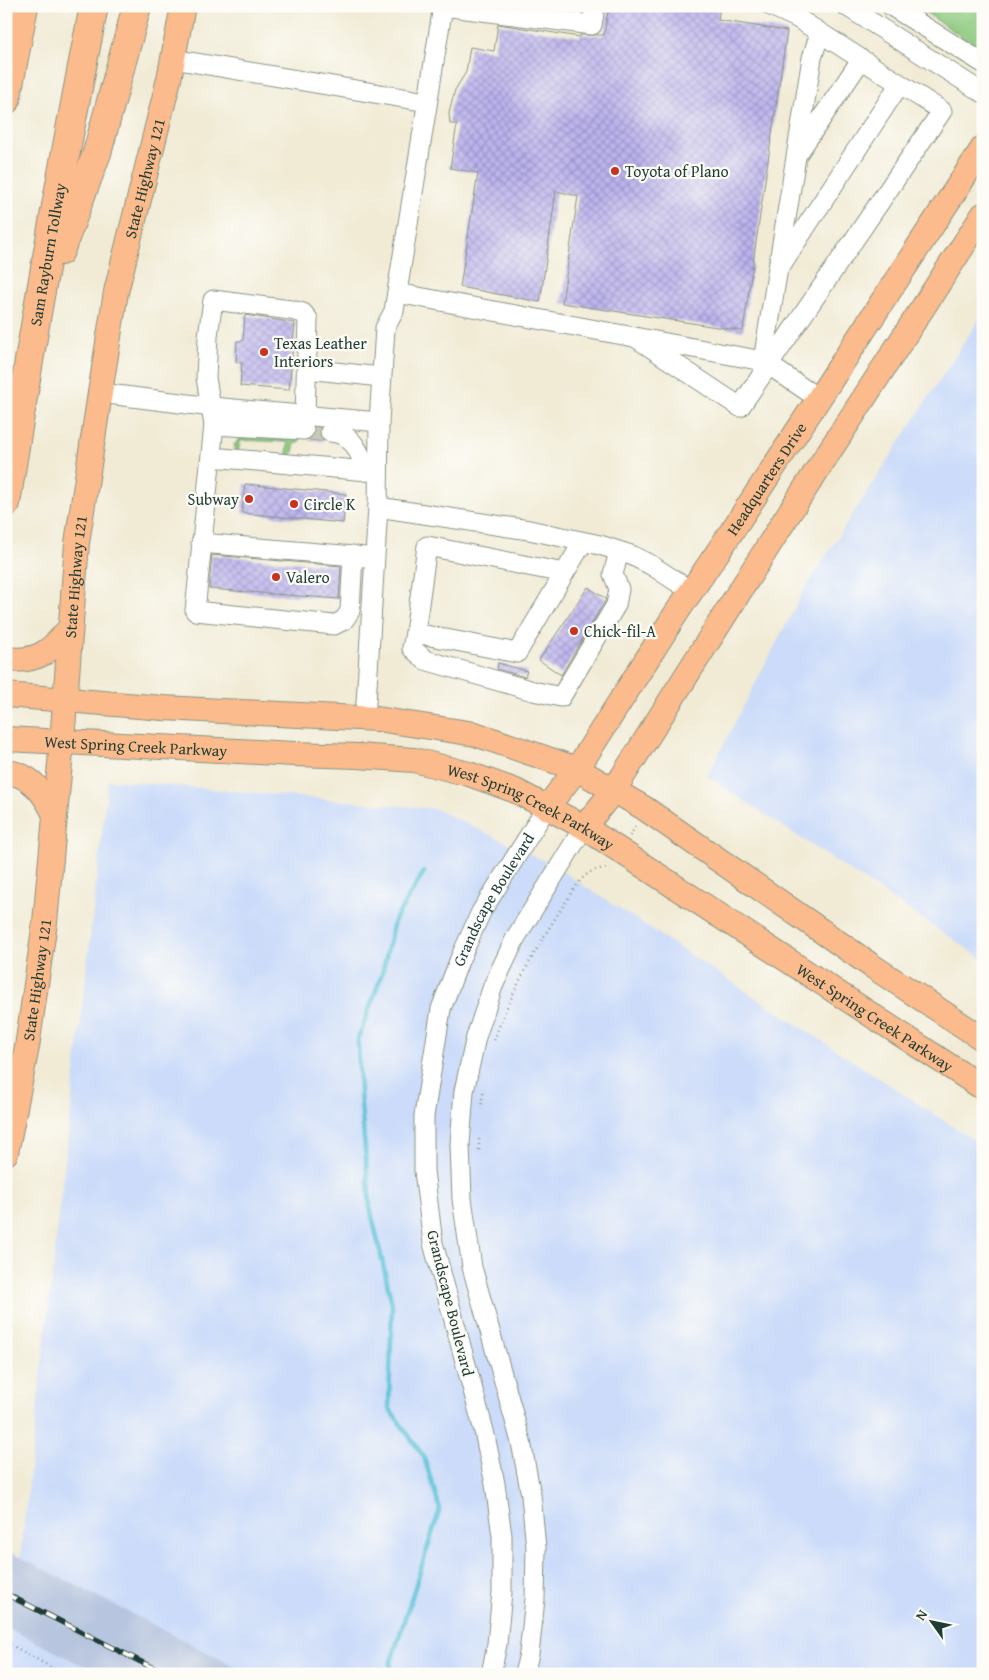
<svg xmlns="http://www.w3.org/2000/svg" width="989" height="1680" font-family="'Gentium Book Plus',serif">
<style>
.built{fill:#cbdbf9}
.railway{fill:#b7c5de}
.grass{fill:#8cc97e;stroke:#568359}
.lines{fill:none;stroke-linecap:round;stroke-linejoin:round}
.stream{stroke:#59c1d6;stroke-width:4.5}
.building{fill:url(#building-cross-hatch)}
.minor-tunnel{stroke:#c7c8b5;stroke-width:19;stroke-dasharray:19 9;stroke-linecap:butt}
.minor-casing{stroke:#889484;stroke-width:21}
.major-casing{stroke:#889484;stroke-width:26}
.highway-casing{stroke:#889484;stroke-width:30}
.path{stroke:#889484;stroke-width:2.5;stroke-dasharray:1 4;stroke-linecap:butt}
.minor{stroke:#fff;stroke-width:19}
.major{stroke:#fbbb8c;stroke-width:24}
.highway{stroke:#fbbb8c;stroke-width:28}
.rail-casing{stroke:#1f3d34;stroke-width:5.5}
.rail{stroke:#fdfcf7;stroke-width:4;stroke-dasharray:11;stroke-linecap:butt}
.poi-dot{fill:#c8321e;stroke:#fdfcf7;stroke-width:2}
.labels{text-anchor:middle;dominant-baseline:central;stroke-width:4.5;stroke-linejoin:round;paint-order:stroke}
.poi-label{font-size:16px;fill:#1f3d34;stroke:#fdfcf7;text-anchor:start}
.street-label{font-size:16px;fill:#1f3d34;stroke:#fdfcf7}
</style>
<defs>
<pattern id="building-cross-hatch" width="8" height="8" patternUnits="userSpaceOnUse" patternTransform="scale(1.25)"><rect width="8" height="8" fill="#bcb3ee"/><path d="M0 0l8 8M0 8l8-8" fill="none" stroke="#9893c2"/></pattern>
</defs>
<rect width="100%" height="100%" fill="#fdfcf7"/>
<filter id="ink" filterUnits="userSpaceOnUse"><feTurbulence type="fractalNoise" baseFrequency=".02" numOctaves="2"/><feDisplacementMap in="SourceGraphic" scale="10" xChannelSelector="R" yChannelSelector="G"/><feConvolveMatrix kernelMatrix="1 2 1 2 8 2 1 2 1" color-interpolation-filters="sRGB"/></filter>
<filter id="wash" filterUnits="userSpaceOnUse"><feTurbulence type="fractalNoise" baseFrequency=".0096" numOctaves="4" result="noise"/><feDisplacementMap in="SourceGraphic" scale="20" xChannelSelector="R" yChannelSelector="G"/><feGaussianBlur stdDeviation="1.12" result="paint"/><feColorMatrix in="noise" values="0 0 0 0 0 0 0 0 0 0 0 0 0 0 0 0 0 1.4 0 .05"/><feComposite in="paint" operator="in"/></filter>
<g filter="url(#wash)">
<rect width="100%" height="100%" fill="#f1ebd5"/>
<g class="built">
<path d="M 983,313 L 983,959 L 707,776 L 804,590 Z"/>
<path d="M 108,780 L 436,809 L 551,864 L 983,1146 L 983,1674 L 7,1674 Z"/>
</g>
<path class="railway" d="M 6,1550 L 250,1674 L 100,1674 L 6,1627 Z"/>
<g class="grass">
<path d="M 916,6 L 983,6 L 983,51 Z"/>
<path d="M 254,432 L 300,435 L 299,443 L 295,443 L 292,456 L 287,456 L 288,442 L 241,440 L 238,451 L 235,450 L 234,445 L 238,440 Z"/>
</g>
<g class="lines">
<path class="stream" d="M 395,1674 L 390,1665 L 440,1509 L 424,1457 L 389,1408 L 392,1304 L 370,1207 L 360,1093 L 358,1039 L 382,974 L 394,921 L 424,872"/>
</g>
<g id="blocks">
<g class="building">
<path d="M 609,6 L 720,6 L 718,20 L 787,31 L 743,331 L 562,303 L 578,196 L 556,191 L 540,302 L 460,287 L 478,173 L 450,168 L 457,124 L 450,124 L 449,113 L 455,90 L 466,72 L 470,47 L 494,51 L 498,24 L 580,37 L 580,35 L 604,35 Z"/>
<path d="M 245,315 L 295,323 L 289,390 L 240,386 L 242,363 L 236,362 L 237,341 L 243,341 Z"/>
<path d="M 315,428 L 320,428 L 319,436 L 324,441 L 309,440 L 314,436 Z"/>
<path d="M 245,484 L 346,494 L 343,523 L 242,513 Z"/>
<path d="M 212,555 L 341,566 L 339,599 L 209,589 Z"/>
<path d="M 588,587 L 606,599 L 605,601 L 561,675 L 539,660 Z"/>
<path d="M 498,663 L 527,671 L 525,677 L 497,669 Z"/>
</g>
</g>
</g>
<g filter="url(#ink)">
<use href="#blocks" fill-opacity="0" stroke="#889484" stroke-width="1"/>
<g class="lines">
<path class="minor-tunnel" d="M 304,430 L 330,432"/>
<g class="minor-casing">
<g id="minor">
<path d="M 443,6 L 592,25 L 595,6"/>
<path d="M 846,6 L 983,93"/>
<path d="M 891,6 L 983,63"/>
<path d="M 173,59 L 427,102"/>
<path d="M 798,153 L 861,60"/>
<path d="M 781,265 L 899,85"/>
<path d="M 397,293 L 763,361 L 819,399"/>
<path d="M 635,337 L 740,407 L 942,111 L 822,34"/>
<path d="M 763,361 L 812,58 L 817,42 L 822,34 L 797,18 L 771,6"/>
<path d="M 307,369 L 381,377"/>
<path d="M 100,393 L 212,407 L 379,422 L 378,507 L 365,719"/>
<path d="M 305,414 L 308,319 L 303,313 L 291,310 L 213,300 L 208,336 L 206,378 L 214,425 L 195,611 L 334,625 L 344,620 L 350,611 L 353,555"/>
<path d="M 379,422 L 385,328 L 394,311 L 443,6"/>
<path d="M 214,425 L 304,430"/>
<path d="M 330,432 C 352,433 361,452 365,471"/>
<path d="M 211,457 L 378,472"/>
<path d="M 378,507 L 529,530 L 600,545 L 631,555 L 651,565 L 691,591"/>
<path d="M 201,543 L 366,557"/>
<path d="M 564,573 L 427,546 L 415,633 L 517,653 L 583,542"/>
<path d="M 415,633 L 412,648 L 425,660 L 533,691 L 561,697 L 616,605 L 619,589 L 613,574 L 619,552"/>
<path id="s1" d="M 491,1674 L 497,1644 L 502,1592 L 502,1536 L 495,1484 L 484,1431 L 433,1243 L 424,1171 L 424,1116 L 441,1009 L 459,961 L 481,912 L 547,807"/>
<path d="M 524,1674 L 529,1654 L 535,1599 L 536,1548 L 531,1495 L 521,1442 L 472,1267 L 462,1199 L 460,1144 L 464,1091 L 476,1037 L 493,986 L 516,937 L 584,827"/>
</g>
</g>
<g class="major-casing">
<g id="major">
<path d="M 6,659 C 38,663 51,651 70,628"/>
<path d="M 6,695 L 163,708 L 377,719 L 475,734 L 577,769 L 644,808 L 872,966 L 983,1039"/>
<path id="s2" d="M 6,739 L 294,754 L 358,756 L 414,760 L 469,774 L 516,791 L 584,827 L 983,1088"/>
<path d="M 6,772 C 31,774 45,794 55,815"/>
<path id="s3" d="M 547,807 L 577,769 L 677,612 L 728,537 L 983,148"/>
<path d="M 584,827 L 614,790 L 786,518 L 983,215"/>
<path id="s4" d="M 6,1153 L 27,1047 L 45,922 L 62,742 L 77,543 L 100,393 L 116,292 L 169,79 L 183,6"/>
</g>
</g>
<g class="highway-casing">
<g id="highway">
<path d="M 6,100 L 24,6"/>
<path d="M 60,251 L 97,153 L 137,6"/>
<path id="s5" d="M 6,503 C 32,337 61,171 94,6"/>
</g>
</g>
<g class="path">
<path d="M 630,836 L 636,825"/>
<path d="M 494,1040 C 511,992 537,946 565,903 C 572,893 578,880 589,873 C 595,869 604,868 611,868"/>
<path d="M 481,1109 L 483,1090"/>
<path d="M 479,1139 L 479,1154"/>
<path d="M 6,1642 L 63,1674"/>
</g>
<use href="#minor" class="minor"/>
<use href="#major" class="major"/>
<use href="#highway" class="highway"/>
<g class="rail-casing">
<path id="rail" d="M 6,1594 L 165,1674"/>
</g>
<use href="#rail" class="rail"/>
</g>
</g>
<g class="poi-dot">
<circle cx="615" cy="171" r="5"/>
<circle cx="264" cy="352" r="5"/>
<circle cx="249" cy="499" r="5"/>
<circle cx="294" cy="504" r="5"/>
<circle cx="276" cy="577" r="5"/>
<circle cx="574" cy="631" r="5"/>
</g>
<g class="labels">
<g class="poi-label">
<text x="625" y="171">Toyota of Plano</text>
<text x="274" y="343">Texas Leather<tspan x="274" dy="18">Interiors</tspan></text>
<text x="239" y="499" text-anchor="end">Subway</text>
<text x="304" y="504">Circle K</text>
<text x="286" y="577">Valero</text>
<text x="584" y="631">Chick-fil-A</text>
</g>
<g class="street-label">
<text stroke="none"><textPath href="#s4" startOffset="986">State Highway 121</textPath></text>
<text stroke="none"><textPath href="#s5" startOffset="252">Sam Rayburn Tollway</textPath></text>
<text stroke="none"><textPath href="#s3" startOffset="395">Headquarters Drive</textPath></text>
<text stroke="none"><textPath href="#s4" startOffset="581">State Highway 121</textPath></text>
<text stroke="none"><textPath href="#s2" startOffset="130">West Spring Creek Parkway</textPath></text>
<text stroke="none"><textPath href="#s2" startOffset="535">West Spring Creek Parkway</textPath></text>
<text stroke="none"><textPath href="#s1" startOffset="798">Grandscape Boulevard</textPath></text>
<text stroke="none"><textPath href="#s4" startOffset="176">State Highway 121</textPath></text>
<text stroke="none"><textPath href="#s2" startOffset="940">West Spring Creek Parkway</textPath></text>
<text transform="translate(451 1303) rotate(76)">Grandscape Boulevard</text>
</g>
</g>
<rect width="989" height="1680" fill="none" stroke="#fdfcf7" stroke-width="25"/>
<g transform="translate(932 1622) rotate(303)" stroke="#fdfcf7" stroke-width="4" paint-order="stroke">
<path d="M0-4L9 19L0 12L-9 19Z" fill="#1f3d34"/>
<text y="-8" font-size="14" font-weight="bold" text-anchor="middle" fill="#1f3d34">N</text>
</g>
</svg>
